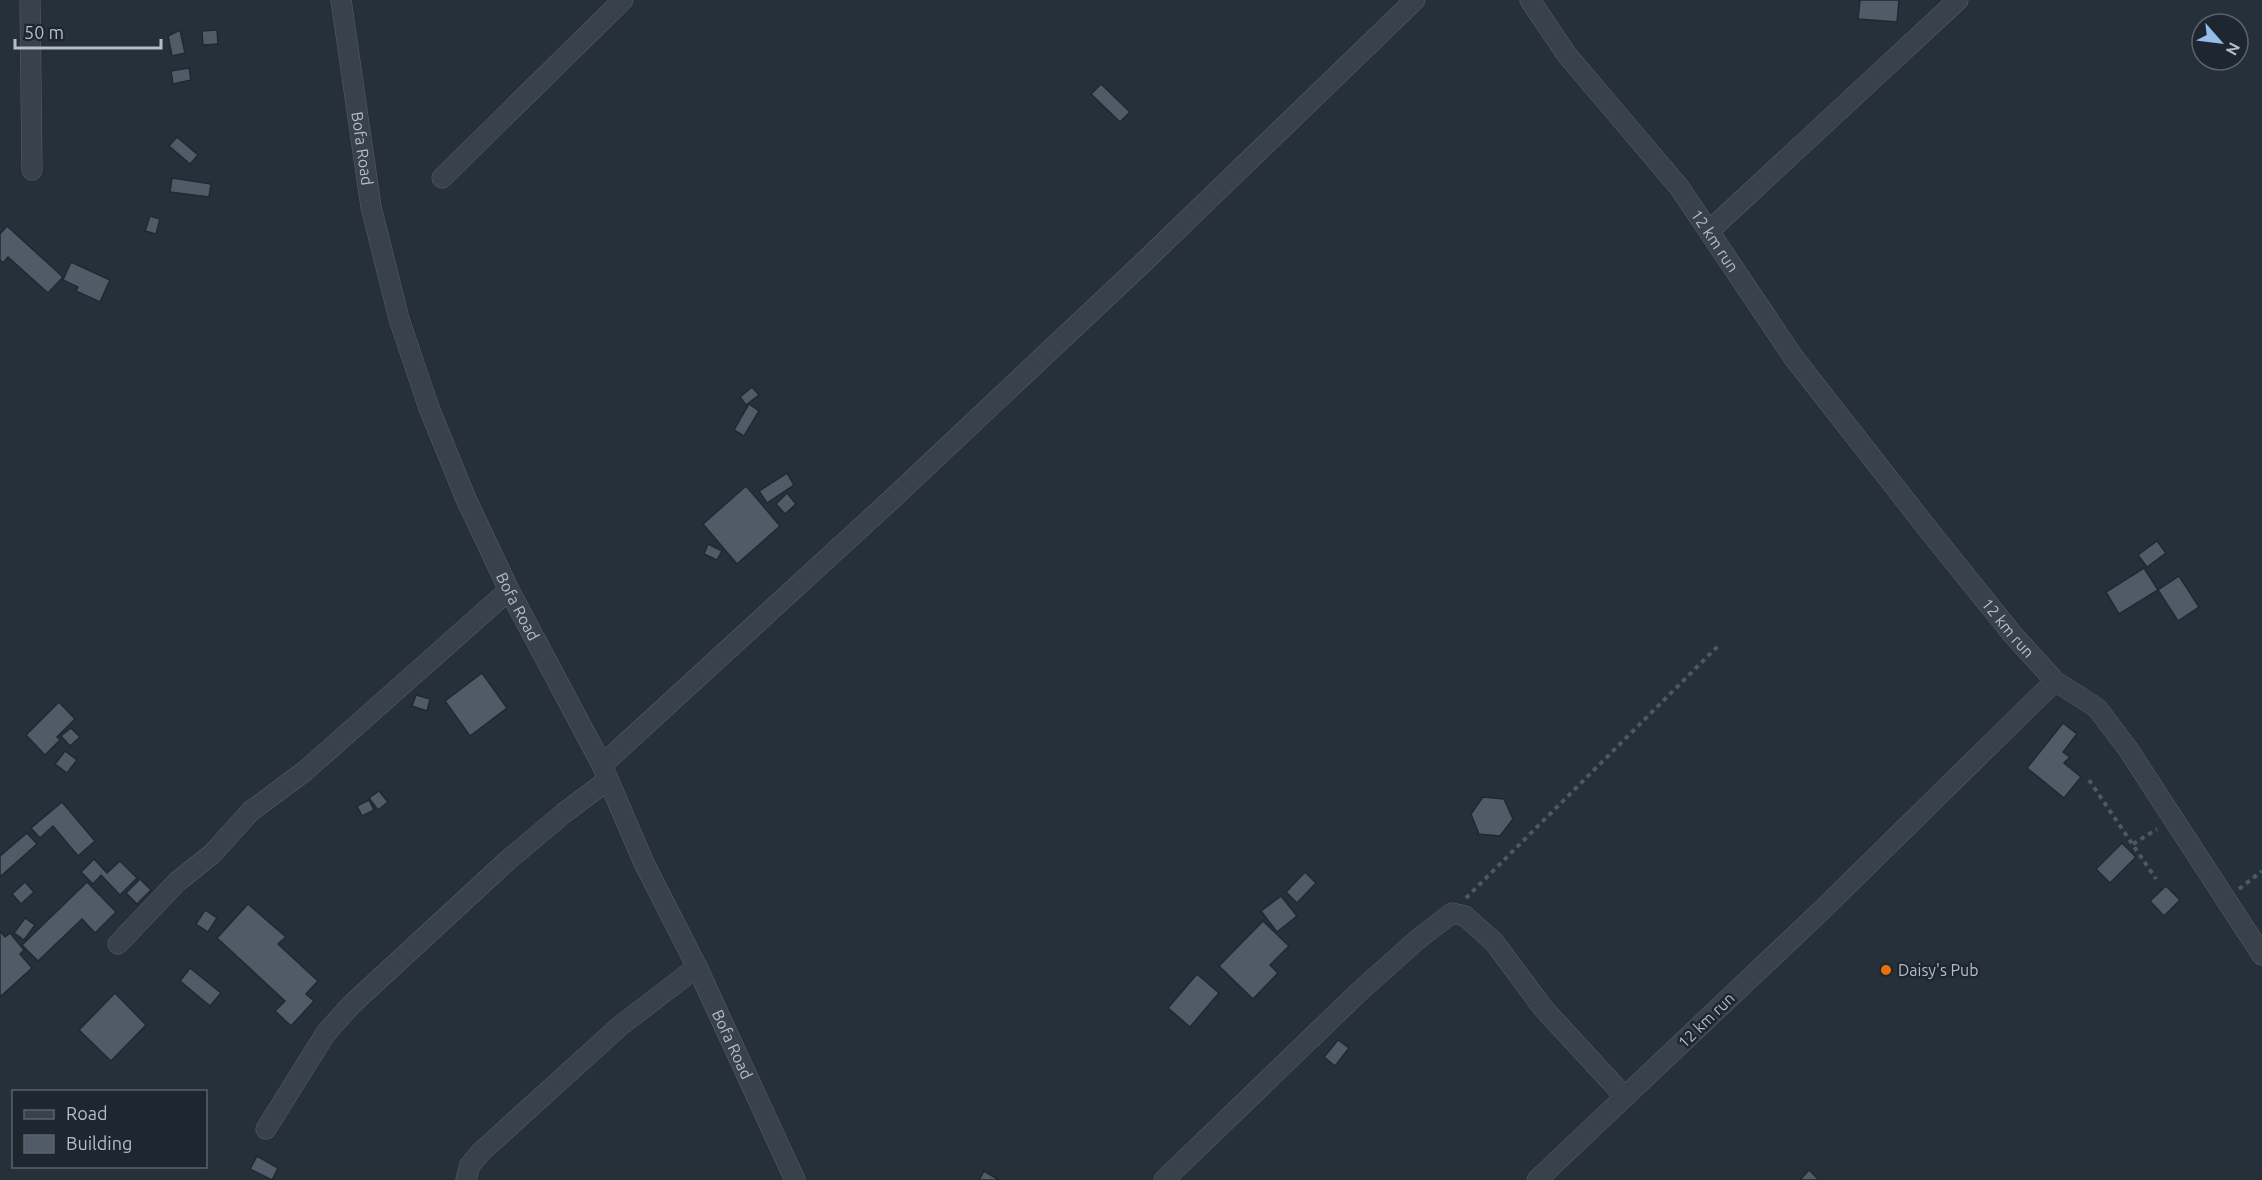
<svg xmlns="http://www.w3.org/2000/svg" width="2262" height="1180" font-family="Ubuntu,sans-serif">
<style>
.building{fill:#515b67;stroke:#202931;stroke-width:1.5}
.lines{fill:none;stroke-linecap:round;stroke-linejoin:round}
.minor-casing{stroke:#576068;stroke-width:21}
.path{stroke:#4a5b5c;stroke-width:4;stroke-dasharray:4.5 4.5;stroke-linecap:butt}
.minor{stroke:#39424a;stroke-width:20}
.food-dot{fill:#e8710a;stroke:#1e272f;stroke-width:2}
.labels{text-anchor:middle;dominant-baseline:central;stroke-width:5;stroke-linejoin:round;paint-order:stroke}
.street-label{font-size:16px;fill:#b5bdc6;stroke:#1e272f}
.poi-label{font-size:16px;fill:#b5bdc6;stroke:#1e272f;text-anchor:start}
</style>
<rect width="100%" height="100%" fill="#26303a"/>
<g class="building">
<path d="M 1860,0 L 1899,0 L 1897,22 L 1858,19 Z"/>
<path d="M 180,30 L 185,53 L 172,56 L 168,36 Z"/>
<path d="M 217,30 L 218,44 L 203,45 L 202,31 Z"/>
<path d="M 189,68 L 191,80 L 173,84 L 171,71 Z"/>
<path d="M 1101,84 L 1130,112 L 1120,122 L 1091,94 Z"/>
<path d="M 177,137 L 198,155 L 190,164 L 169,146 Z"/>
<path d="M 172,178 L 211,184 L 209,197 L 170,192 Z"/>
<path d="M 150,216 L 160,219 L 156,234 L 145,231 Z"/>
<path d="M 7,226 L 63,277 L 48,293 L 8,257 L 3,263 L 0,260 L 0,234 Z"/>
<path d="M 71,262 L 110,280 L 100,302 L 76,291 L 78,287 L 63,280 Z"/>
<path d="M 752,387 L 759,395 L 746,405 L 740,397 Z"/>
<path d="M 749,404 L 759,411 L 744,436 L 734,430 Z"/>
<path d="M 787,473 L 794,485 L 767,503 L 759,491 Z"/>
<path d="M 746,486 L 780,526 L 737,564 L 703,524 Z"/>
<path d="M 787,493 L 796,504 L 785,514 L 776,504 Z"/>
<path d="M 2157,541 L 2166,553 L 2147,567 L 2138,555 Z"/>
<path d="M 708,544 L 722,551 L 717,560 L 704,554 Z"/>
<path d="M 2144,568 L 2158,590 L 2119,614 L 2106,592 Z"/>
<path d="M 2179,576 L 2199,607 L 2178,621 L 2158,590 Z"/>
<path d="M 482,673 L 507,708 L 470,736 L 445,701 Z"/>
<path d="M 416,695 L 430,699 L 427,711 L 412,706 Z"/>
<path d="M 59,702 L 75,719 L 57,737 L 60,740 L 45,755 L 26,735 Z"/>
<path d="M 2063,723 L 2077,734 L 2063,752 L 2070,757 L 2064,763 L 2081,777 L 2064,798 L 2027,768 Z"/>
<path d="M 71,728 L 80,737 L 70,746 L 61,736 Z"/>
<path d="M 65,751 L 77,760 L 67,773 L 55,764 Z"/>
<path d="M 379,791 L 388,802 L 378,810 L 369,798 Z"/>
<path d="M 1483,797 L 1504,799 L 1513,819 L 1500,836 L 1479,834 L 1471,814 Z"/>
<path d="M 369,800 L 374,810 L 362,816 L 357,806 Z"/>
<path d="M 62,802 L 95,841 L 78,856 L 53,826 L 40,838 L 31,828 Z"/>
<path d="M 27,833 L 37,844 L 0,877 L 0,856 Z"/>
<path d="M 2122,843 L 2136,857 L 2110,883 L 2096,869 Z"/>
<path d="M 94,859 L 107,873 L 120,861 L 137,878 L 120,895 L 101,875 L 93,884 L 81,872 Z"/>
<path d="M 1305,872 L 1316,883 L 1297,903 L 1286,892 Z"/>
<path d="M 140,879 L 151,890 L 137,904 L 126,893 Z"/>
<path d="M 25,882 L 34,892 L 21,904 L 12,894 Z"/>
<path d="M 87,882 L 116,912 L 95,933 L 82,919 L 38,961 L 22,945 Z"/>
<path d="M 2166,886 L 2180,900 L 2164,916 L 2150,901 Z"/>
<path d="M 1281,896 L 1297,916 L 1277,932 L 1261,911 Z"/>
<path d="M 248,904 L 286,937 L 278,944 L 318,981 L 306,994 L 314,1001 L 291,1026 L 275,1011 L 285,1001 L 217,938 Z"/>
<path d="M 205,910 L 217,918 L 208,932 L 196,924 Z"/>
<path d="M 25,918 L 35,925 L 24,940 L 14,933 Z"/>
<path d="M 1263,921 L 1289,946 L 1270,965 L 1278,973 L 1253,999 L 1219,966 Z"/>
<path d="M 0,931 L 5,937 L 10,933 L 24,950 L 20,954 L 32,968 L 0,997 Z"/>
<path d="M 190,968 L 221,993 L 210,1006 L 180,981 Z"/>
<path d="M 1197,974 L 1219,993 L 1190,1027 L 1168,1008 Z"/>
<path d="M 115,993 L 146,1025 L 111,1061 L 79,1030 Z"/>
<path d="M 1338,1040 L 1349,1048 L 1335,1066 L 1324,1057 Z"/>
<path d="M 257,1156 L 278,1168 L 272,1180 L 250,1169 Z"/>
<path d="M 1809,1170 L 1819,1180 L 1800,1180 Z"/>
<path d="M 984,1171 L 999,1180 L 979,1180 Z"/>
</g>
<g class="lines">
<g class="minor-casing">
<g id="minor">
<path d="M 30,0 L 32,170"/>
<path id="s1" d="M 341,0 L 371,207 L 399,319 L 429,408 L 466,499 L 509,590 L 602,765 L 644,863 L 697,967 L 795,1180"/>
<path id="s2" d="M 1530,0 L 1567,55 L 1679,187 L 1794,358 L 1819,390 L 1931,533 L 2014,636 L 2055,681 L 1822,910 L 1537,1180"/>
<path d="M 442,178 L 623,0"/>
<path d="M 1709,231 L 1958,0"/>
<path d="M 2055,681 L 2097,708 L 2128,749 L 2262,955"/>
<path d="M 602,765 L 891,500 L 1148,258 L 1415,0"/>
<path d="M 118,944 L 177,882 L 212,854 L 251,811 L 305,771 L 509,590"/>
<path d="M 266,1129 L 326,1033 L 351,1005 L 507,861 L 564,813 L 608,780"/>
<path d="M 466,1180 L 470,1165 L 481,1152 L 620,1026 L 697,967"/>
<path d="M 1164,1180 L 1360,991 L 1417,940 L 1452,913 L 1465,916 L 1494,942 L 1543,1008 L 1625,1097"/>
</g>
</g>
<g class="path">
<path d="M 2089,780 L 2156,879"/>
<path d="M 2133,844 L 2157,829"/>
<path d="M 2239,889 L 2262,871"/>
<path d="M 1466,898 L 1718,646"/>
</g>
<use href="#minor" class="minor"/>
</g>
<circle class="food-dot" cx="1886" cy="970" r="6"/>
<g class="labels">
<g class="street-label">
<text stroke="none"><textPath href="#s1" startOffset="150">Bofa Road</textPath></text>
<text stroke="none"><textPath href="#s2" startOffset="304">12 km run</textPath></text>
<text stroke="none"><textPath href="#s1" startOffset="636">Bofa Road</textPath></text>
<text stroke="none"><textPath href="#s2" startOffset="790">12 km run</textPath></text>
<text transform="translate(1706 1020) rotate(-44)">12 km run</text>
<text stroke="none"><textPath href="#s1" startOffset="1124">Bofa Road</textPath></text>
</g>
<g class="poi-label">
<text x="1898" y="970">Daisy's Pub</text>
</g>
</g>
<rect x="12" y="1090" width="195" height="78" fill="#1e272f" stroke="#5a636b" stroke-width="1.5"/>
<rect x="24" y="1110" width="30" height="9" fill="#39424a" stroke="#5a636b" stroke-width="1.5"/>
<text x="66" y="1120" font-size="18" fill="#b5bdc6">Road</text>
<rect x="24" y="1135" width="30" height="18" fill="#515b67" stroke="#5a636b" stroke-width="1.5"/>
<text x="66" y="1150" font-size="18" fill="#b5bdc6">Building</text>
<g transform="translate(2220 42) rotate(118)"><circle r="28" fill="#1e272f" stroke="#5a636b" stroke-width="1.5"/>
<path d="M0-4.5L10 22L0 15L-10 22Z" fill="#94bdec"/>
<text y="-9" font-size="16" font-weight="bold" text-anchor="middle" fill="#b5bdc6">N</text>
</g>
<path d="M15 39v9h146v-9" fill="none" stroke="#b5bdc6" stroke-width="3"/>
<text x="24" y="39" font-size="18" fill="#b5bdc6" stroke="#1e272f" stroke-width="4.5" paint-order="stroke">50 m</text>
</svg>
